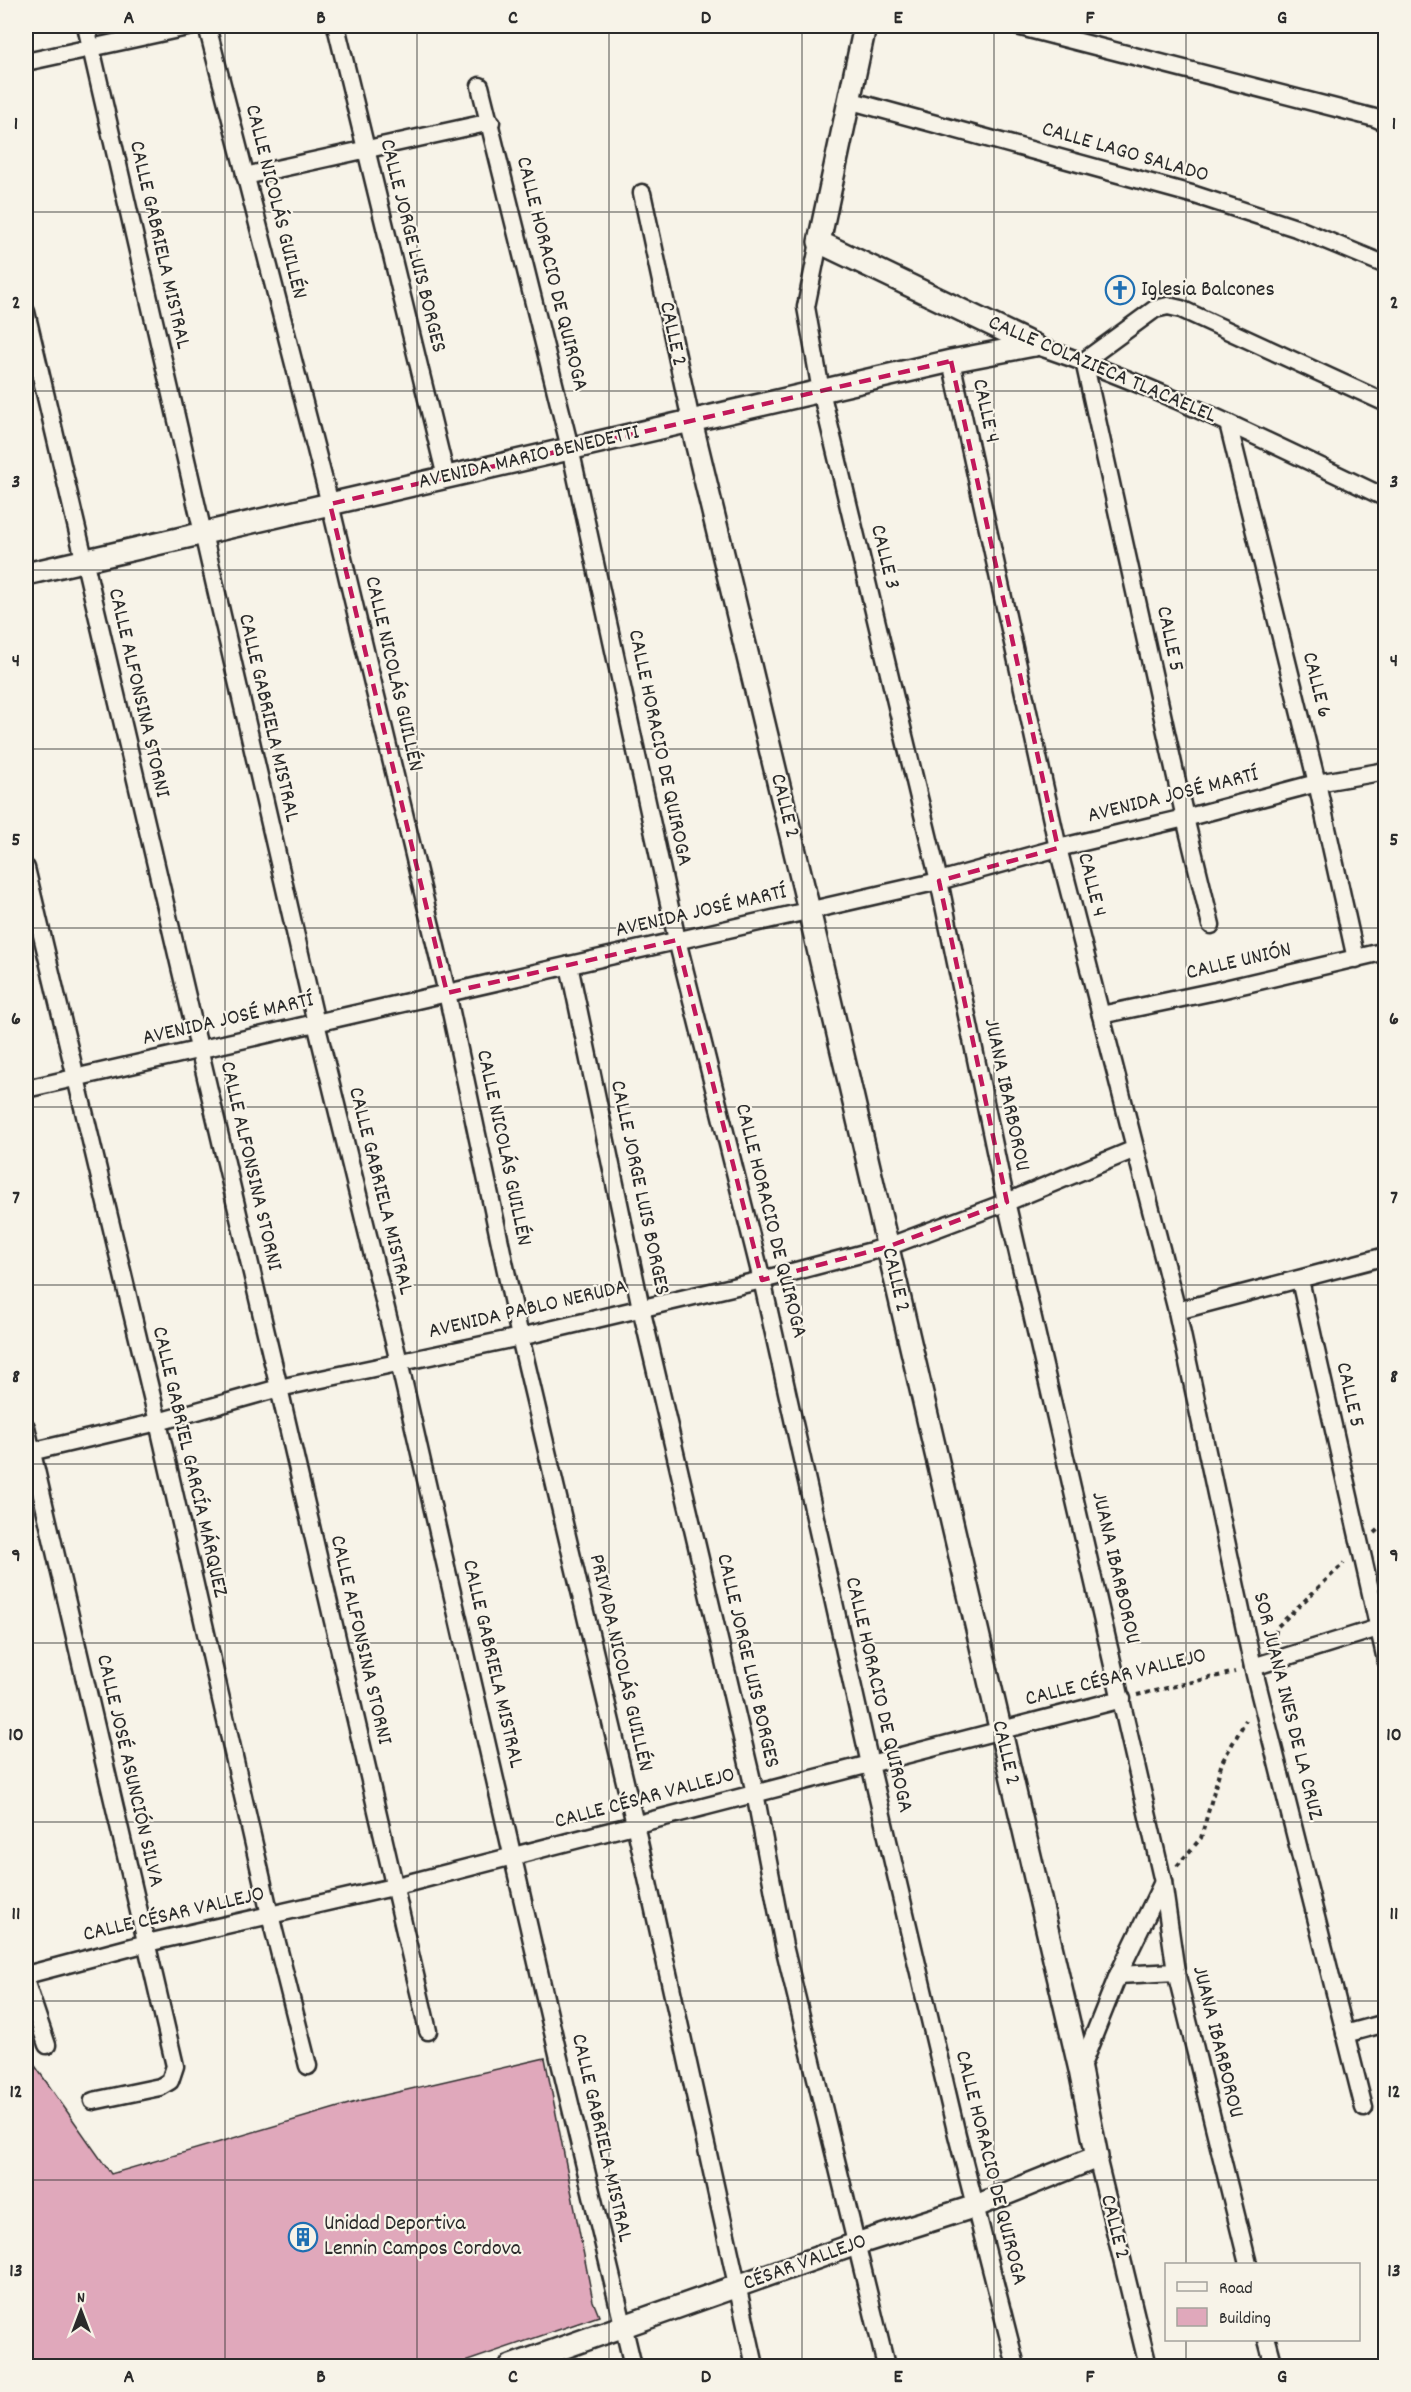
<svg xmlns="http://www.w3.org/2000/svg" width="1411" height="2392" font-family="Dekko,sans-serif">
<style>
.building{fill:#e0a8bb;stroke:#2b2b2b;stroke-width:1.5}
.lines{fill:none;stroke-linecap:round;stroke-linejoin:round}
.minor-casing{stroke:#2b2b2b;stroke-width:21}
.tertiary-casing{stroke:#2b2b2b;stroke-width:26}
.path{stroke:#2b2b2b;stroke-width:4;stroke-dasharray:4.5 4.5;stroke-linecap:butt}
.minor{stroke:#f7f3e8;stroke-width:16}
.tertiary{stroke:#f7f3e8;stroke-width:21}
.marked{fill:none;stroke:#c2185b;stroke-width:4.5;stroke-dasharray:12 8;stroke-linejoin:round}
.grid{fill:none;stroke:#2b2b2b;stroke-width:1.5;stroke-opacity:0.55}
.labels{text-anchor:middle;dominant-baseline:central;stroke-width:4.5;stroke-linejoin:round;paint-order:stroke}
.street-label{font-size:22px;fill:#2b2b2b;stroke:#f7f3e8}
.poi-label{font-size:22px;fill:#2b2b2b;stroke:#f7f3e8;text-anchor:start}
.neatline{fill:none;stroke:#2b2b2b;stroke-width:2}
.grid-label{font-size:20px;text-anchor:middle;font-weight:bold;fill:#2b2b2b}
</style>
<rect width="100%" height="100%" fill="#f7f3e8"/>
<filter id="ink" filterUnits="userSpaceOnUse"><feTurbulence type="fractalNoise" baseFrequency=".0167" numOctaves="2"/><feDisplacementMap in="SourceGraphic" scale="12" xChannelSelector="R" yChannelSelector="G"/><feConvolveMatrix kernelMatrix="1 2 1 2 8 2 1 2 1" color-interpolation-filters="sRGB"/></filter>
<g filter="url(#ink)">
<path class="building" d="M 26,2053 L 111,2174 L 359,2101 L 545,2058 L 593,2301 L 599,2316 L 453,2366 L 26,2366 Z"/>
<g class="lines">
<g class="minor-casing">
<g id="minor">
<path d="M 86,26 L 316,1023 L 399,1362 L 558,2054 L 633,2366"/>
<path d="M 207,26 L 330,504 L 447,993 L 520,1337 L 635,1824 L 755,2366"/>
<path d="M 336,26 L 446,477"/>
<path d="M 1017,26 L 1375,118 L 1386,123"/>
<path d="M 26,62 L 192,26"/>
<path d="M 480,86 L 570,448 L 677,940 L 762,1280 L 870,1764 L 957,2135 L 1016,2366"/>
<path d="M 848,100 L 1195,195 L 1296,228 L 1386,265"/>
<path d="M 245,176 L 491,122"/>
<path d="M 642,193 L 691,421"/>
<path d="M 819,242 L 806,307 L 821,391 L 939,881 L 1002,1184 L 1163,1882 L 1176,1972 L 1248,2264"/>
<path d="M 26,312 L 279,1388 L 428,2031"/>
<path d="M 1034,345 C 1156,385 1270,443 1386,498"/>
<path d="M 951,361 L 1058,848 L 1177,1311 L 1253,1667 L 1364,2108"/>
<path d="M 1228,423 L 1317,783 L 1356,959"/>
<path d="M 26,868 L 158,1422 L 270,1915 L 308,2066"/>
<path d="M 1211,925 L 1185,818 L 1084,361 L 1155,309 L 1168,306 L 1181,309 L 1386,403"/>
<path d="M 569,965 L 641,1308 L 755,1793 L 784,1946 L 886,2366"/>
<path d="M 1101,1015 L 1216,991 L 1386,951"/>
<path d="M 26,1089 L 939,881 L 1058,848 L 1185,818 L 1317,783 L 1386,771"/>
<path d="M 1300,1280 L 1386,1660"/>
<path d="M 1177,1311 L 1386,1256"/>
<path d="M 26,1427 L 175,2066 L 170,2081 L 160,2087 L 93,2101"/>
<path d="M 26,1453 L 158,1422 L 279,1388 L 520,1337 L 762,1280 L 887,1247 L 1007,1202 L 1135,1149"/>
<path d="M 1253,1667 L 1378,1628"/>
<path d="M 26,1975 L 147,1943 L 393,1887 L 1122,1699"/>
<path d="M 1118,1975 L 1176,1972"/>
<path d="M 26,1983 L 47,2045"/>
<path d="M 1345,2034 L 1386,2023"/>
<path d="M 1080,2070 L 1118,1975 L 1163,1882"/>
<path d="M 1097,2157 L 1148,2366"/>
<path d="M 1267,2340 L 1274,2366"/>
</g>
</g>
<g class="tertiary-casing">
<g id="tertiary">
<path d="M 865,26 L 819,242 L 1034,345"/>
<path d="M 26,574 L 951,361 L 1034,345"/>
<path d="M 511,2366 L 856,2244 L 976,2206 L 1097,2157 L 1080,2070 L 809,910 L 691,421"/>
</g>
</g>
<g class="path">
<path d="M 1375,1533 L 1386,1523"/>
<path d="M 1273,1643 L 1277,1627 L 1344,1563"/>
<path d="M 1137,1695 L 1235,1672"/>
<path d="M 1177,1866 L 1201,1838 L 1222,1762 L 1246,1720"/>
</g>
<use href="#minor" class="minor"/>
<use href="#tertiary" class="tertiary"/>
</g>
</g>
<path class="marked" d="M 951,361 L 1058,848 L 939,881 L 1007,1202 L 887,1247 L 762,1280 L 677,940 L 447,993 L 330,504 Z"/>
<path class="grid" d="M 225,26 L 225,2366M 417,26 L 417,2366M 609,26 L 609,2366M 802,26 L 802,2366M 994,26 L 994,2366M 1186,26 L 1186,2264M 26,212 L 1386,212M 26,391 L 1386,391M 26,570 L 1386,570M 26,749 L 1386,749M 26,928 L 1386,928M 26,1107 L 1386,1107M 26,1285 L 1386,1285M 26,1464 L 1386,1464M 26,1643 L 1386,1643M 26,1822 L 1386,1822M 26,2001 L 1386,2001M 26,2180 L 1386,2180M 1186,2340 L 1186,2366"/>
<defs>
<g id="church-ring" transform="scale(1.5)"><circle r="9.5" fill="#f7f3e8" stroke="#1f6fb2" stroke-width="1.5"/><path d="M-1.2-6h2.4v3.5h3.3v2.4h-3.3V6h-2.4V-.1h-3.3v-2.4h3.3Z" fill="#1f6fb2"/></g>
<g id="building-ring" transform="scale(1.5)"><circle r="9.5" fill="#f7f3e8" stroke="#1f6fb2" stroke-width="1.5"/><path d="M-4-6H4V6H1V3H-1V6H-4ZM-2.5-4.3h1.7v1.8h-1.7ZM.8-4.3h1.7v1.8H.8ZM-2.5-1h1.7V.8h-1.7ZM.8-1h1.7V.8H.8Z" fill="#1f6fb2"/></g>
</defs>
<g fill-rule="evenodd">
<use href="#church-ring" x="1120" y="290"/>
<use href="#building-ring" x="303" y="2237"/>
</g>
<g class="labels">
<g class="street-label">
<text transform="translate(1125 153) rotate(16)">CALLE LAGO SALADO</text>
<text transform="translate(275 202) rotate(76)">CALLE NICOLÁS GUILLÉN</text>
<text transform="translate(159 245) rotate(77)">CALLE GABRIELA MISTRAL</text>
<text transform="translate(412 246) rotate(76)">CALLE JORGE LUIS BORGES</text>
<text transform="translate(551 274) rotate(76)">CALLE HORACIO DE QUIROGA</text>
<text transform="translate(672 334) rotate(78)">CALLE 2</text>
<text transform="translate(1102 370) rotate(23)">CALLE COLAZIECA TLACAELEL</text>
<text transform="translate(985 411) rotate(78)">CALLE 4</text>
<text transform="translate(529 458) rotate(-13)">AVENIDA MARIO BENEDETTI</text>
<text transform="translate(884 557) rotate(76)">CALLE 3</text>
<text transform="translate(1169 639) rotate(78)">CALLE 5</text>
<text transform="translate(393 674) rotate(77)">CALLE NICOLÁS GUILLÉN</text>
<text transform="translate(1316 685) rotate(76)">CALLE 6</text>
<text transform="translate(138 693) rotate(77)">CALLE ALFONSINA STORNI</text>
<text transform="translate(268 718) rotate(77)">CALLE GABRIELA MISTRAL</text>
<text transform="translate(659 748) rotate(78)">CALLE HORACIO DE QUIROGA</text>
<text transform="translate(1173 796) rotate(-14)">AVENIDA JOSÉ MARTÍ</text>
<text transform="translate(784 806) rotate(76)">CALLE 2</text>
<text transform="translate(1091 885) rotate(76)">CALLE 4</text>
<text transform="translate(701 912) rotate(-13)">AVENIDA JOSÉ MARTÍ</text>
<text transform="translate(1239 962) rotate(-13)">CALLE UNIÓN</text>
<text transform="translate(228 1020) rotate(-13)">AVENIDA JOSÉ MARTÍ</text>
<text transform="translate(1006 1095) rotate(78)">JUANA IBARBOROU</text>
<text transform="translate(503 1148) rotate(78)">CALLE NICOLÁS GUILLÉN</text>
<text transform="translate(250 1166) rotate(77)">CALLE ALFONSINA STORNI</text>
<text transform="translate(639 1188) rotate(78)">CALLE JORGE LUIS BORGES</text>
<text transform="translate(380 1191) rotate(76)">CALLE GABRIELA MISTRAL</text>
<text transform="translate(770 1221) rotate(76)">CALLE HORACIO DE QUIROGA</text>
<text transform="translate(895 1280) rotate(77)">CALLE 2</text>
<text transform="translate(528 1310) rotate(-13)">AVENIDA PABLO NERUDA</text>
<text transform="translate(1349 1395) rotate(77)">CALLE 5</text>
<text transform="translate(189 1462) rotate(77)">CALLE GABRIEL GARCÍA MÁRQUEZ</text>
<text transform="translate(1115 1568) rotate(77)">JUANA IBARBOROU</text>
<text transform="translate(360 1640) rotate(77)">CALLE ALFONSINA STORNI</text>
<text transform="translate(747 1661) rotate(77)">CALLE JORGE LUIS BORGES</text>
<text transform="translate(620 1663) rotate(77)">PRIVADA NICOLÁS GUILLÉN</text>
<text transform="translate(492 1664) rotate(77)">CALLE GABRIELA MISTRAL</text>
<text transform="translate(1116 1678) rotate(-14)">CALLE CÉSAR VALLEJO</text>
<text transform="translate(878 1695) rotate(77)">CALLE HORACIO DE QUIROGA</text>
<text transform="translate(1287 1706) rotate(76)">SOR JUANA INES DE LA CRUZ</text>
<text transform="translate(1005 1753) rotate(77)">CALLE 2</text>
<text transform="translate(129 1771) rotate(77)">CALLE JOSÉ ASUNCIÓN SILVA</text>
<text transform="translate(645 1799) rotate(-15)">CALLE CÉSAR VALLEJO</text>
<text transform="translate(174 1915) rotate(-13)">CALLE CÉSAR VALLEJO</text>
<text transform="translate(1217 2042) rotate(76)">JUANA IBARBOROU</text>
<text transform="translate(601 2138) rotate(77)">CALLE GABRIELA MISTRAL</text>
<text transform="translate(990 2168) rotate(76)">CALLE HORACIO DE QUIROGA</text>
<text transform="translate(1114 2227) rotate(76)">CALLE 2</text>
<text transform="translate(805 2263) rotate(-20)">CÉSAR VALLEJO</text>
</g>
<g class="poi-label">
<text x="1141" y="290">Iglesia Balcones</text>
<text x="324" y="2224">Unidad Deportiva<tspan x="324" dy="25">Lennin Campos Cordova</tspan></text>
</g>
</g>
<rect width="1411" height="2392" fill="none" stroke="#f7f3e8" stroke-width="66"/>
<rect x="1165" y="2263" width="195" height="78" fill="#f7f3e8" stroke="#a5a39c" stroke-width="1.5"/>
<rect x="1177" y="2282" width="30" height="9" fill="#f7f3e8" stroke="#a5a39c" stroke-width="1.5"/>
<text x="1219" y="2293" font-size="18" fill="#2b2b2b">Road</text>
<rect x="1177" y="2308" width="30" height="18" fill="#e0a8bb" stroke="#a5a39c" stroke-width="1.5"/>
<text x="1219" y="2323" font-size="18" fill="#2b2b2b">Building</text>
<g transform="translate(81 2311)" stroke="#f7f3e8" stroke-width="4.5" paint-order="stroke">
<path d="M0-4.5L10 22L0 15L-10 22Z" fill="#2b2b2b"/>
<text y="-9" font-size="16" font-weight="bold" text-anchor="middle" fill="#2b2b2b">N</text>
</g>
<rect x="33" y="33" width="1345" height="2326" class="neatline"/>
<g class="grid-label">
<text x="129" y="23">A</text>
<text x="321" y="23">B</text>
<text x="513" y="23">C</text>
<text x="706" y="23">D</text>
<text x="898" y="23">E</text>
<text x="1090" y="23">F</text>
<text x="1282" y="23">G</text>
<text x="16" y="129">1</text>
<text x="1394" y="129">1</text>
<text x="16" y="308">2</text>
<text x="1394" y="308">2</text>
<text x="16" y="487">3</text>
<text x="1394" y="487">3</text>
<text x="16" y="666">4</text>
<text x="1394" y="666">4</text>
<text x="16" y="845">5</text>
<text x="1394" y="845">5</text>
<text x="16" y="1024">6</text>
<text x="1394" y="1024">6</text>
<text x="16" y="1203">7</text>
<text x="1394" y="1203">7</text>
<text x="16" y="1382">8</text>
<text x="1394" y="1382">8</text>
<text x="16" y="1561">9</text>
<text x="1394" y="1561">9</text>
<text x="16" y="1740">10</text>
<text x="1394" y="1740">10</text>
<text x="16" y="1919">11</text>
<text x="1394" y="1919">11</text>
<text x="16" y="2097">12</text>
<text x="1394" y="2097">12</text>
<text x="16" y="2276">13</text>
<text x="1394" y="2276">13</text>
<text x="129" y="2382">A</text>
<text x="321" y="2382">B</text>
<text x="513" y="2382">C</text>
<text x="706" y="2382">D</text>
<text x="898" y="2382">E</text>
<text x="1090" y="2382">F</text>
<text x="1282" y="2382">G</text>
</g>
</svg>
